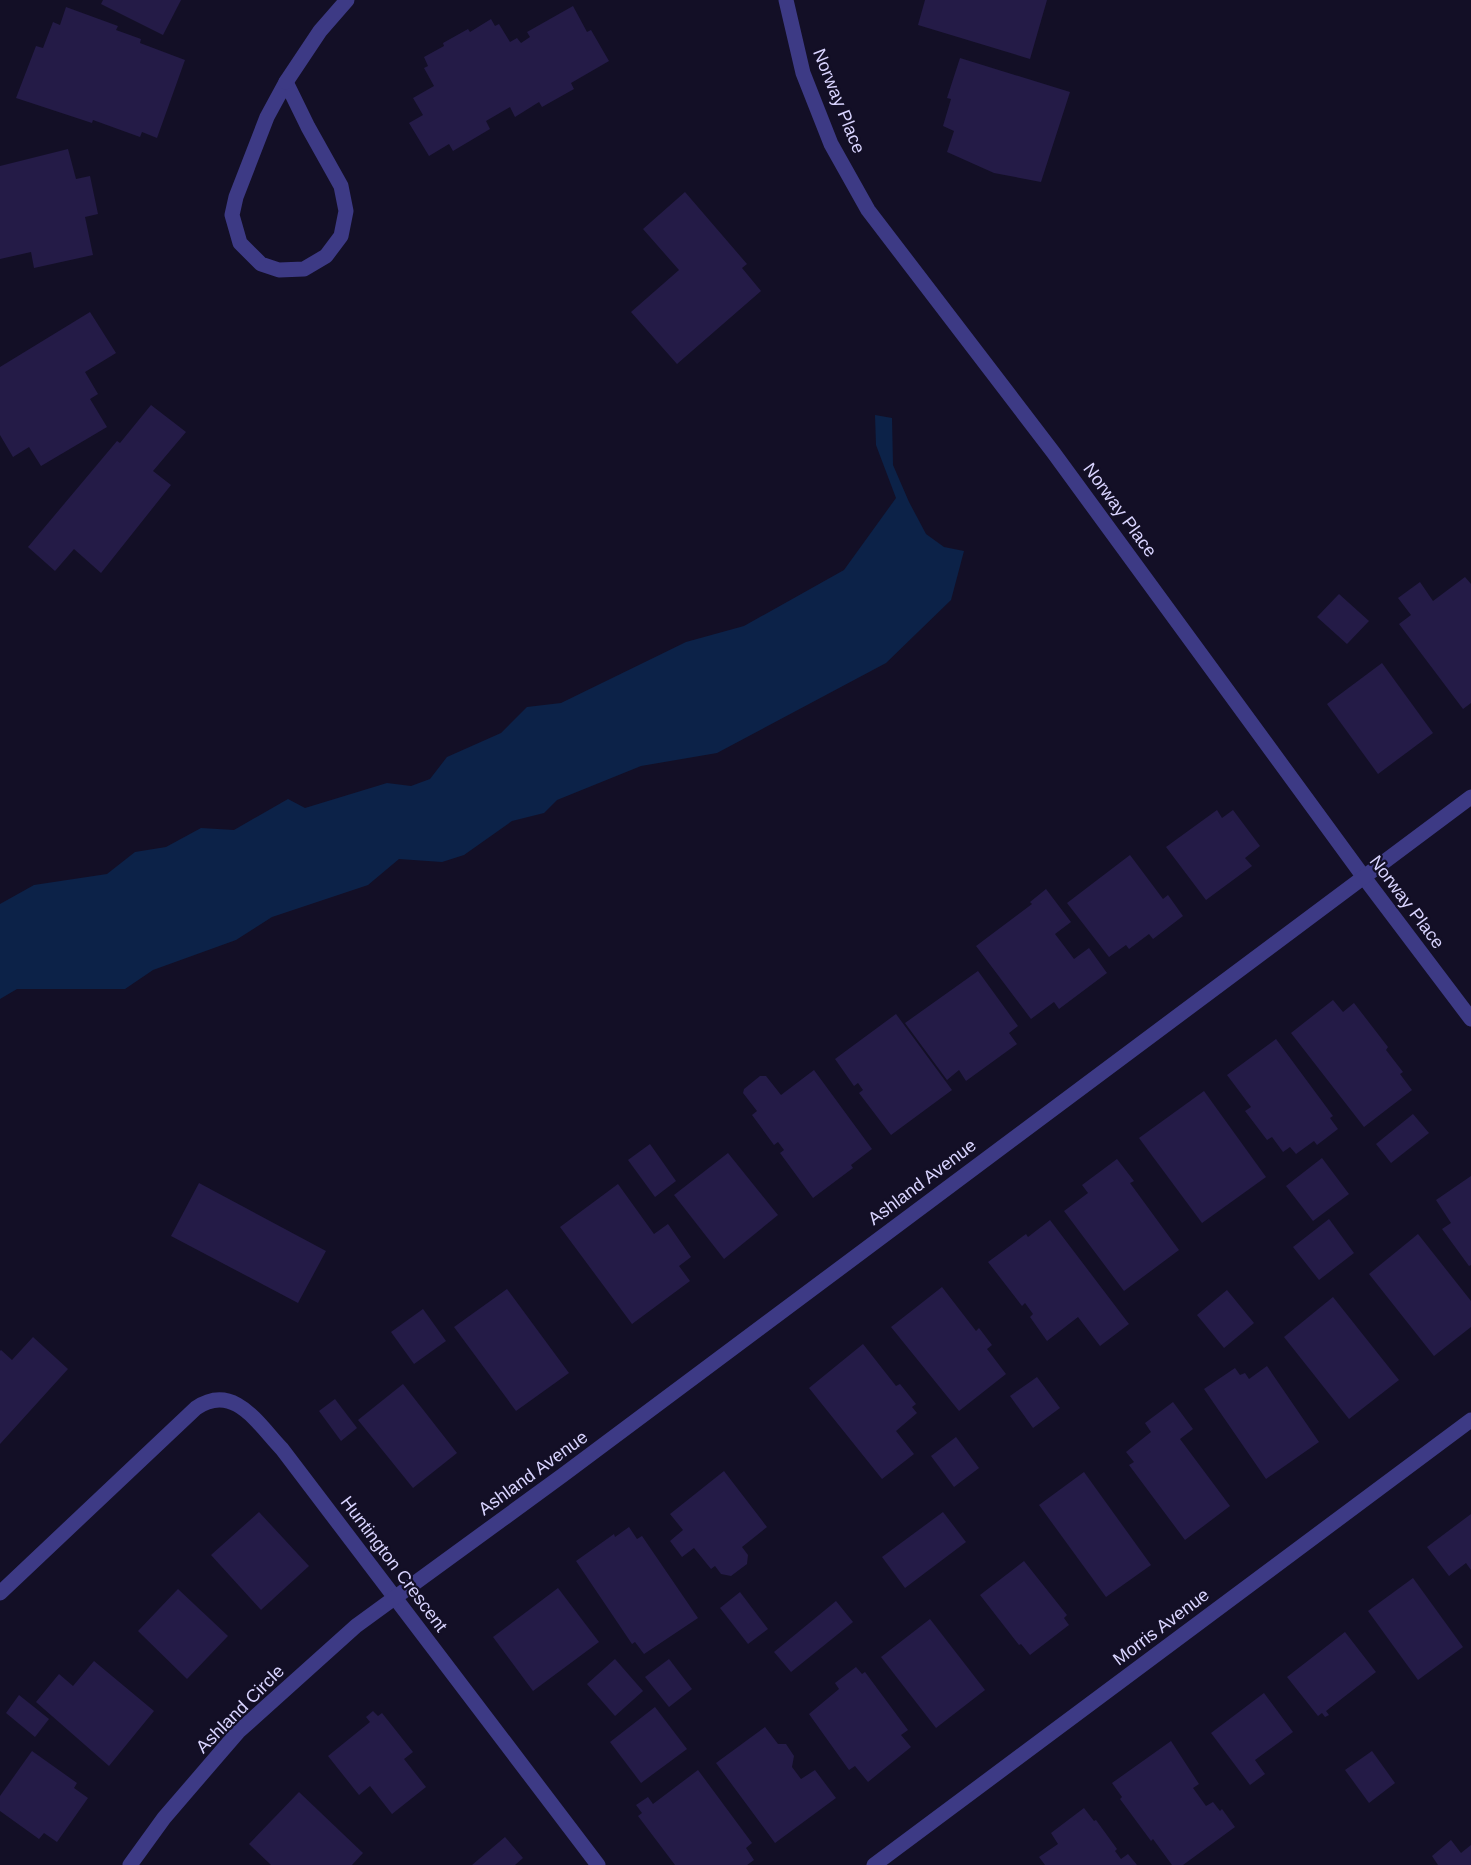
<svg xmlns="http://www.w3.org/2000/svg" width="1471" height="1865" font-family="Arial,sans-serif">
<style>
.water{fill:#0c2248}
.building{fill:#241b47}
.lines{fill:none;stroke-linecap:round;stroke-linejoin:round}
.minor{stroke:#3d3a85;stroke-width:15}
.labels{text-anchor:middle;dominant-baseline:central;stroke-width:4.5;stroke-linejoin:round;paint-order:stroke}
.street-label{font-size:18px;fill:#d9d4ff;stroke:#130f26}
</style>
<rect width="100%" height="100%" fill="#130f26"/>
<path class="water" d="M 875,415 L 892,418 L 893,465 L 909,502 L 926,534 L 944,547 L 964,551 L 951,600 L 886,663 L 717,753 L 641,766 L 557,800 L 544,813 L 512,821 L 464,855 L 442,862 L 399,859 L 368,885 L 272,917 L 236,940 L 153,970 L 125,989 L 17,989 L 0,999 L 0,904 L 34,885 L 107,874 L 135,852 L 166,847 L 201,828 L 234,830 L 288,799 L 305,808 L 387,783 L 411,786 L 430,779 L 447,757 L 501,733 L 527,707 L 561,703 L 686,642 L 744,626 L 844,570 L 896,498 L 876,445 Z"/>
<g class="building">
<path d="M 103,0 L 181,0 L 163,35 L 101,4 Z"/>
<path d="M 925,0 L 1047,0 L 1030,59 L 918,25 Z"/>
<path d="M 573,6 L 587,32 L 591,30 L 609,61 L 571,83 L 574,89 L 542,107 L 539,102 L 515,117 L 510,107 L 486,121 L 490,129 L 453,151 L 449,144 L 429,156 L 409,123 L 423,115 L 413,98 L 434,86 L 424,68 L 428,66 L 424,57 L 444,46 L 443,43 L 468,29 L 470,32 L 491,19 L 495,26 L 499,24 L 510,42 L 517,38 L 521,43 L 530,37 L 527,32 Z"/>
<path d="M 66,7 L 118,26 L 116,30 L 141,39 L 140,43 L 185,60 L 157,138 L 142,132 L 140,137 L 93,120 L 92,123 L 16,98 L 36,46 L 43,48 L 53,22 L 60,25 Z"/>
<path d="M 960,58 L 1070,92 L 1041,182 L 994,173 L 947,152 L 954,131 L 943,126 L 951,99 L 947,98 Z"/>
<path d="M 68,149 L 76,179 L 90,176 L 98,214 L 85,217 L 93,255 L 34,268 L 31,252 L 0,259 L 0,166 Z"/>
<path d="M 685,192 L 747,264 L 742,268 L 761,291 L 677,364 L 631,312 L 679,270 L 643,229 Z"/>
<path d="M 90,312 L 116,353 L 85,372 L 98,394 L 90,399 L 107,427 L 41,466 L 29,447 L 13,457 L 0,435 L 0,367 Z"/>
<path d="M 151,405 L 186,432 L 153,471 L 171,485 L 101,573 L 74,549 L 55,571 L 28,547 L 117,441 L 120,443 Z"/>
<path d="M 1465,577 L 1471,584 L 1471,703 L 1463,709 L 1399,624 L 1411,615 L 1398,598 L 1420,582 L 1433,601 Z"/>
<path d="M 1339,594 L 1369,621 L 1347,644 L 1317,617 Z"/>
<path d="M 1382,663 L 1433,733 L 1378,774 L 1327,704 Z"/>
<path d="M 1217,810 L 1222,818 L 1233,810 L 1260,846 L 1245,858 L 1252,866 L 1206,900 L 1166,847 Z"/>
<path d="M 1130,855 L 1163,899 L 1168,895 L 1183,916 L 1153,939 L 1149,934 L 1129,949 L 1126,945 L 1109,957 L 1067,903 Z"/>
<path d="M 1046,889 L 1071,922 L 1055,934 L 1074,959 L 1089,948 L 1107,973 L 1059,1009 L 1054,1002 L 1031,1019 L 976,946 L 1032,904 L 1030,902 Z"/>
<path d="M 978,971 L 1018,1026 L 1009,1033 L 1017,1044 L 966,1081 L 959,1070 L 947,1080 L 905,1023 Z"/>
<path d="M 1333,1000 L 1343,1012 L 1354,1003 L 1388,1047 L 1386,1050 L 1403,1072 L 1400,1074 L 1412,1090 L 1364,1127 L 1291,1033 Z"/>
<path d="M 896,1014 L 952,1090 L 891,1135 L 859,1093 L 863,1090 L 858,1083 L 854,1086 L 835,1059 Z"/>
<path d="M 1276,1039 L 1333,1116 L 1330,1118 L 1338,1129 L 1317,1145 L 1314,1141 L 1296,1154 L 1290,1147 L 1283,1152 L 1272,1137 L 1267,1140 L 1245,1111 L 1251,1107 L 1227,1075 Z"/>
<path d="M 814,1070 L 872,1149 L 851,1165 L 853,1168 L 813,1198 L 780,1153 L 784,1150 L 778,1142 L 774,1145 L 752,1115 L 757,1111 L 743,1093 L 744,1089 L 760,1076 L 766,1076 L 781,1095 Z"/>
<path d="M 1204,1091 L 1266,1177 L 1202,1223 L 1139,1138 Z"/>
<path d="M 1413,1114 L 1429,1133 L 1391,1163 L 1376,1144 Z"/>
<path d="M 650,1144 L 676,1181 L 655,1197 L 628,1160 Z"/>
<path d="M 728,1153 L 778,1215 L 724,1259 L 674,1195 Z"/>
<path d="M 1322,1158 L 1349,1194 L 1313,1221 L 1286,1186 Z"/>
<path d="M 1117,1159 L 1134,1181 L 1130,1183 L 1179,1250 L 1124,1291 L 1064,1211 L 1088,1193 L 1082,1185 Z"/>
<path d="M 1471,1176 L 1471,1265 L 1469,1266 L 1442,1229 L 1451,1223 L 1436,1200 Z"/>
<path d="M 199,1183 L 326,1251 L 298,1303 L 171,1236 Z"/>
<path d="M 618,1184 L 654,1234 L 668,1224 L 691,1257 L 679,1266 L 690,1281 L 632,1324 L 560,1227 Z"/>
<path d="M 1329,1219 L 1354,1253 L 1319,1280 L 1293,1247 Z"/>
<path d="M 1050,1220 L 1129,1324 L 1100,1346 L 1078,1317 L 1047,1341 L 1030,1317 L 1033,1314 L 1025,1303 L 1022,1306 L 988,1262 L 1026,1234 L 1028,1237 Z"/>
<path d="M 1418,1234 L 1471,1301 L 1471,1327 L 1434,1356 L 1369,1274 Z"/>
<path d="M 942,1287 L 976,1331 L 979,1328 L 992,1345 L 987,1349 L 1006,1374 L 959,1411 L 891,1327 Z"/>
<path d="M 507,1289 L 569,1373 L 516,1411 L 454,1327 Z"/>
<path d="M 1227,1290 L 1254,1323 L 1224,1348 L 1197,1315 Z"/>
<path d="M 1333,1297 L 1399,1380 L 1349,1419 L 1284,1337 Z"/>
<path d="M 423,1309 L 446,1341 L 414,1364 L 391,1332 Z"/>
<path d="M 33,1337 L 68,1369 L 0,1444 L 0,1351 L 1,1350 L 12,1360 Z"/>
<path d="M 863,1344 L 896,1386 L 900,1384 L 916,1404 L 912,1407 L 917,1413 L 896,1431 L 914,1454 L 882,1479 L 809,1388 Z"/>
<path d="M 1267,1366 L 1319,1442 L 1266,1479 L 1204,1389 L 1235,1368 L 1240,1375 L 1245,1373 L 1249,1379 Z"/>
<path d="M 1037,1377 L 1060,1408 L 1033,1428 L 1010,1396 Z"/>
<path d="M 403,1384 L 457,1453 L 413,1488 L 358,1420 Z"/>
<path d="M 335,1399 L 357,1428 L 341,1441 L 319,1411 Z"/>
<path d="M 1173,1402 L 1193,1429 L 1180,1439 L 1230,1506 L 1185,1540 L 1129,1465 L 1134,1462 L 1126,1452 L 1151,1432 L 1145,1423 Z"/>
<path d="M 956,1437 L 979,1468 L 954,1487 L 931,1456 Z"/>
<path d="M 724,1471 L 767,1527 L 742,1547 L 748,1555 L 747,1564 L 731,1576 L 721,1574 L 715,1566 L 711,1569 L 694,1548 L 682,1557 L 670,1541 L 683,1530 L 670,1514 Z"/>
<path d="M 1084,1472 L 1151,1565 L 1106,1597 L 1039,1505 Z"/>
<path d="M 259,1512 L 309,1566 L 261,1610 L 211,1555 Z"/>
<path d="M 943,1512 L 966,1542 L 905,1588 L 882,1557 Z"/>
<path d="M 1471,1514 L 1471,1570 L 1466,1563 L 1449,1576 L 1427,1547 Z"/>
<path d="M 629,1527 L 637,1539 L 642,1536 L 698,1618 L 644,1654 L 635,1642 L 632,1644 L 576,1561 L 614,1534 L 615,1537 Z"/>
<path d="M 1024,1561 L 1067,1615 L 1064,1618 L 1069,1625 L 1030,1655 L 1021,1644 L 1019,1645 L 980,1595 Z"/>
<path d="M 1413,1578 L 1463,1647 L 1418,1680 L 1368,1611 Z"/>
<path d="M 558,1588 L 599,1642 L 533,1691 L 493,1637 Z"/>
<path d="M 178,1589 L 228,1636 L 187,1679 L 138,1631 Z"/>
<path d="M 740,1592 L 768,1629 L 748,1644 L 720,1608 Z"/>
<path d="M 836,1601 L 853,1622 L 791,1672 L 774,1652 Z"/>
<path d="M 930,1619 L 985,1690 L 936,1728 L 881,1657 Z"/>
<path d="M 1345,1632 L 1376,1672 L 1326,1711 L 1329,1715 L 1325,1717 L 1322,1713 L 1318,1716 L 1287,1677 Z"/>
<path d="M 615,1659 L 643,1691 L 615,1716 L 587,1684 Z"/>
<path d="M 669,1659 L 692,1689 L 669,1707 L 645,1677 Z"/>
<path d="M 94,1661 L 154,1711 L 109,1766 L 36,1702 L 59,1674 L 73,1686 Z"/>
<path d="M 856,1667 L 862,1674 L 865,1672 L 908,1730 L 901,1735 L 911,1747 L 868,1782 L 855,1766 L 849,1770 L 809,1714 L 839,1689 L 835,1683 Z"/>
<path d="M 1264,1693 L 1293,1732 L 1255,1760 L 1265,1774 L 1250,1785 L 1211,1733 Z"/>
<path d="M 19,1695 L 49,1719 L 35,1737 L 6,1713 Z"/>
<path d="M 655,1707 L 687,1749 L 641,1783 L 610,1742 Z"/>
<path d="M 373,1711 L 378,1716 L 382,1713 L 413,1752 L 404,1759 L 426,1787 L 392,1814 L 370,1786 L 359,1795 L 328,1756 L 370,1722 L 366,1717 Z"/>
<path d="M 765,1727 L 778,1744 L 786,1744 L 794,1756 L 792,1767 L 801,1779 L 815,1770 L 836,1798 L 775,1843 L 716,1763 Z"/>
<path d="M 1171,1741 L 1199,1784 L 1193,1788 L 1206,1806 L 1213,1802 L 1220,1811 L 1222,1809 L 1235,1827 L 1183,1865 L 1172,1865 L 1153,1839 L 1151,1841 L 1120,1799 L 1122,1797 L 1112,1783 Z"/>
<path d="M 32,1751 L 77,1783 L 74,1788 L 88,1798 L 57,1842 L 44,1833 L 39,1839 L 0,1811 L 0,1796 Z"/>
<path d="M 1372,1751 L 1395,1783 L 1369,1803 L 1345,1770 Z"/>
<path d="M 698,1770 L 752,1843 L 746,1848 L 754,1860 L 747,1865 L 675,1865 L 638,1816 L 642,1813 L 636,1805 L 648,1797 L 653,1804 Z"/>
<path d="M 299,1792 L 363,1853 L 352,1865 L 271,1865 L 249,1844 Z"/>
<path d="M 1084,1808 L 1094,1821 L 1096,1820 L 1117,1849 L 1115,1851 L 1121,1859 L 1128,1854 L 1137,1865 L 1045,1865 L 1039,1857 L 1058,1844 L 1051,1833 Z"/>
<path d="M 505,1837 L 523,1858 L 515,1865 L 472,1865 Z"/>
<path d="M 1451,1840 L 1461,1853 L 1471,1845 L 1471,1865 L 1438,1865 L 1432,1856 Z"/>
</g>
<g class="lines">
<g class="minor">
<path d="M 786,0 L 803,73 L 831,144 L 868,210 L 1053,452 L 1363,876 L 1471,1019"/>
<path d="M 286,82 L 308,127 L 341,186 L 346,211 L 341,236 L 326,256 L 304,269 L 279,270 L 261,264 L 240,243 L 232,215 L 236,197 L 267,117 Z"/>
<path d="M 286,82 L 320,31 L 347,0"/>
<path d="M 0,1593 L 196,1408 C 234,1382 258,1424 282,1449 L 598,1865"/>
<path d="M 130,1865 L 164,1818 L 238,1732 L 356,1626 L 563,1475 L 1471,797"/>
<path d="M 874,1865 L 1471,1420"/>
</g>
</g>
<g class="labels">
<g class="street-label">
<text transform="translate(839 101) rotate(68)">Norway Place</text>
<text transform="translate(1120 510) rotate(54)">Norway Place</text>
<text transform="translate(1407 902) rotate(53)">Norway Place</text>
<text transform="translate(922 1182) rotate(-37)">Ashland Avenue</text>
<text transform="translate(533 1473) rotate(-36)">Ashland Avenue</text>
<text transform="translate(394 1564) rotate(53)">Huntington Crescent</text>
<text transform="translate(1161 1627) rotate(-37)">Morris Avenue</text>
<text transform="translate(240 1709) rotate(-45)">Ashland Circle</text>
</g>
</g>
</svg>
